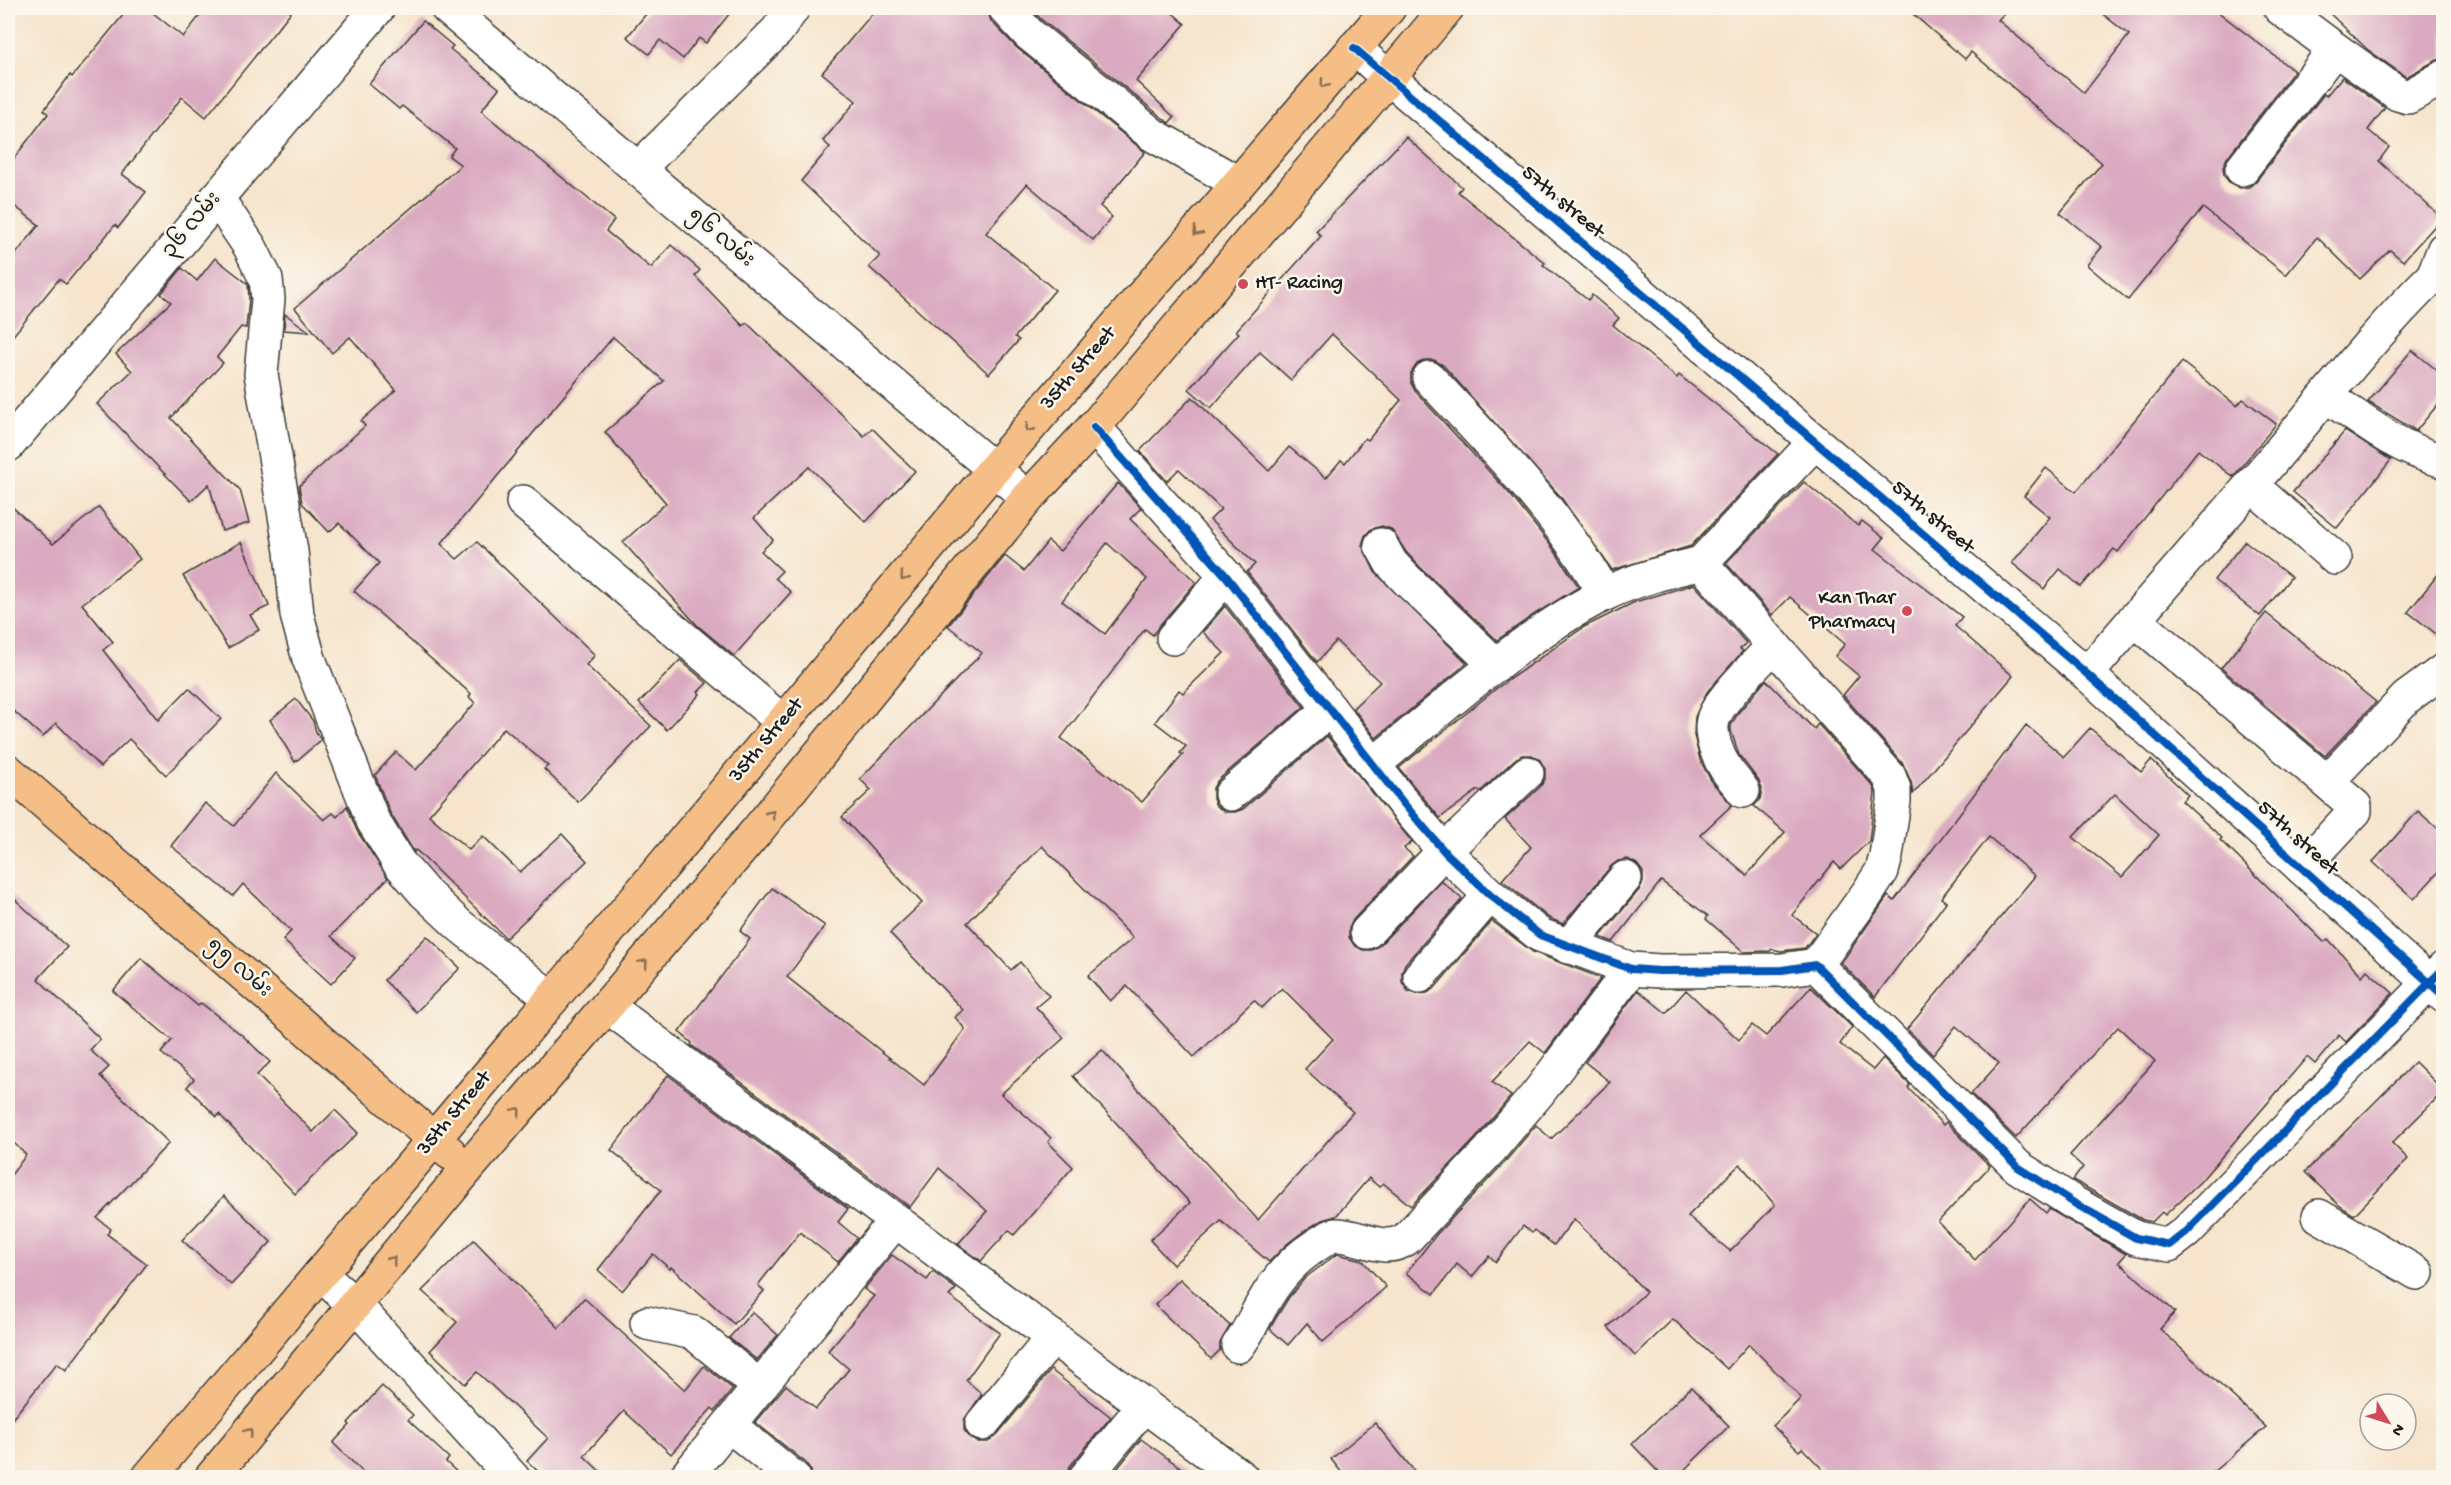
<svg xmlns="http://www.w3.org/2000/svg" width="2451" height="1485" font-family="'Gochi Hand','Noto Sans Myanmar',sans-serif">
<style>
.building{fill:#daaac1;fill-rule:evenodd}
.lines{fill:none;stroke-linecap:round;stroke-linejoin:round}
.minor-casing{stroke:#3d3a36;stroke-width:36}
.major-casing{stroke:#3d3a36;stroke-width:36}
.minor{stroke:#fff;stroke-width:33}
.major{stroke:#f6be87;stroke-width:33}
.cycleway-casing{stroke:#fbf7ec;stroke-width:11}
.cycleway{stroke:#0057b8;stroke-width:8}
.oneway{stroke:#896d52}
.poi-dot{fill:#d1495b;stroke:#fbf7ec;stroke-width:2}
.labels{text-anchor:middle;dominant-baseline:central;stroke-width:5;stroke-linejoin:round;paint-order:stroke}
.street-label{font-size:21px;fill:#1c1c1c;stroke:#fbf7ec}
.poi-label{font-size:21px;fill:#1c1c1c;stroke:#fbf7ec;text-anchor:start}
</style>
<rect width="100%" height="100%" fill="#fbf7ec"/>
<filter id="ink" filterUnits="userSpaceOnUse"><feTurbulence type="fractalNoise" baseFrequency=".0167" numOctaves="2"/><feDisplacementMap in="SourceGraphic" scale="12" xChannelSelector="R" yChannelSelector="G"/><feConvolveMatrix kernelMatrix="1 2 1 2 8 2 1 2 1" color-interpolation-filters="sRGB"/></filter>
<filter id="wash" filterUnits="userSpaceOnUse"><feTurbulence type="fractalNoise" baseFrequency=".008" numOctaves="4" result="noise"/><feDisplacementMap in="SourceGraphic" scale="24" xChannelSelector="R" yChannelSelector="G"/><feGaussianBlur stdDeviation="1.35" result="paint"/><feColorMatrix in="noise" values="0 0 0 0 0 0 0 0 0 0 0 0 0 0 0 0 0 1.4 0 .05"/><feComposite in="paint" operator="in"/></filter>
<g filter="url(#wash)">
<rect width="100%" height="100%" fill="#f6e4cc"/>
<g id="blocks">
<g class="building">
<path d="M 129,8 L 147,8 L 183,37 L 206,8 L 294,8 L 206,117 L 182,97 L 122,174 L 146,192 L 118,228 L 115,225 L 66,284 L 59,279 L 8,342 L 8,264 L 39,225 L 8,201 L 8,166 L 48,114 L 44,110 L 70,75 L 72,77 Z"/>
<path d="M 651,8 L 734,8 L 706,43 L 699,38 L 683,59 L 660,40 L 649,54 L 627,37 Z"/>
<path d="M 877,8 L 987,8 L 991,21 L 1017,48 L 1145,152 L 1100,206 L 1112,217 L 1093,240 L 1027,184 L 986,233 L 1055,290 L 1015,337 L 1019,340 L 989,374 L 869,267 L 880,256 L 801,181 L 830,147 L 823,141 L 856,101 L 822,73 Z"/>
<path d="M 1030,8 L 1167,8 L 1185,24 L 1136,81 L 1174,117 L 1169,123 L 1164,119 L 1042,20 Z"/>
<path d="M 1906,8 L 2009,8 L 1998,20 L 2084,93 L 2129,35 L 2095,8 L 2213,8 L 2294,71 L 2227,158 L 2223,167 L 2224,176 L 2230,183 L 2240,188 L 2249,187 L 2256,181 L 2324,94 L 2326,96 L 2342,77 L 2385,108 L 2368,130 L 2389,147 L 2379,161 L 2442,218 L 2403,261 L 2390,250 L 2360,279 L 2317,237 L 2286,275 L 2203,208 L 2128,300 L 2087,265 L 2102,247 L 2060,213 L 2102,163 L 1971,52 L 1965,59 Z"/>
<path d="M 2324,8 L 2444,8 L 2444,58 L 2435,61 L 2406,77 L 2367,49 Z"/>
<path d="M 423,21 L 453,46 L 450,49 L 499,88 L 481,111 L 614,220 L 606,231 L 651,268 L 671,245 L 700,270 L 695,276 L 743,326 L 747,323 L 864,436 L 872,428 L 915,471 L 866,522 L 809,467 L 754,518 L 773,540 L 761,551 L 782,571 L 775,578 L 791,592 L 734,656 L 697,625 L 623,542 L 666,503 L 605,432 L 664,381 L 613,337 L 441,544 L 457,559 L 477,542 L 595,655 L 586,665 L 651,726 L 578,802 L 544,769 L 548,766 L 504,728 L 429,815 L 469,850 L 483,836 L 520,872 L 562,834 L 587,861 L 506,938 L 416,850 L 414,852 L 390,813 L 375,775 L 396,752 L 416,770 L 475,703 L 469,697 L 471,694 L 354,591 L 379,563 L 339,523 L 329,532 L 302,503 L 299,486 L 365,426 L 361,421 L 396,390 L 350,337 L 332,353 L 295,308 L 461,165 L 449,156 L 455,148 L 402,106 L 399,109 L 369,84 Z"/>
<path d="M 1406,137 L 1462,187 L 1458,192 L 1545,263 L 1543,265 L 1588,300 L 1592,295 L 1619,318 L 1613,325 L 1677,378 L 1679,375 L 1778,454 L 1691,546 L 1612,570 L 1560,496 L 1443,365 L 1434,360 L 1425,360 L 1417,364 L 1411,373 L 1411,383 L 1415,391 L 1509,493 L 1552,547 L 1579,587 L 1535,614 L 1497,640 L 1420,567 L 1406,552 L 1391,529 L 1382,526 L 1371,529 L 1365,536 L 1362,545 L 1375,572 L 1467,663 L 1376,738 L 1353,708 L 1380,682 L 1336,641 L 1317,662 L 1247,572 L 1255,564 L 1210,520 L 1221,509 L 1179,469 L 1167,481 L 1140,451 L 1192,397 L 1269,471 L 1289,447 L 1326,478 L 1341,460 L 1345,463 L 1365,438 L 1368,440 L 1401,400 L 1332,334 L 1291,380 L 1260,352 L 1211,408 L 1189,389 L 1239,333 L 1236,331 L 1321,236 L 1316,231 Z"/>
<path d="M 215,258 L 248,284 L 249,299 L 246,328 L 241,327 L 217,357 L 223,363 L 171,418 L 240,490 L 249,523 L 222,531 L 209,484 L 191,501 L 97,404 L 132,371 L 116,354 L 171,302 L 161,294 L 182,268 L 197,281 Z"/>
<path d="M 285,314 L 310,332 L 284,330 Z"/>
<path d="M 2412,350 L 2444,376 L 2444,397 L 2416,431 L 2368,402 Z"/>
<path d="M 2182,362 L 2237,406 L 2243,399 L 2276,424 L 2233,477 L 2198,450 L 2118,552 L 2114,549 L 2081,587 L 2060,569 L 2044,589 L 2012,563 L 2050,517 L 2024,496 L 2046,468 L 2076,492 Z"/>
<path d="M 2345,431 L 2391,460 L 2337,528 L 2293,492 Z"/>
<path d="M 1804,482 L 1858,526 L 1862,521 L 1884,538 L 1875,549 L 1962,617 L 1955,626 L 2013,676 L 1913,794 L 1911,782 L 1903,764 L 1843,695 L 1859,676 L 1835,656 L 1845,644 L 1790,597 L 1772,615 L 1726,563 Z"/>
<path d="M 1118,483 L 1141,508 L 1130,519 L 1196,582 L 1159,626 L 1153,635 L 1145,629 L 1061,738 L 1142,802 L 1183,755 L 1180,753 L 1186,746 L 1155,722 L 1179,690 L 1183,693 L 1224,653 L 1203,632 L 1225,606 L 1304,707 L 1218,780 L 1213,788 L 1213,798 L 1216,806 L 1225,812 L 1235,812 L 1243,809 L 1327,736 L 1412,842 L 1404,848 L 1413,856 L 1353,920 L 1349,927 L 1349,937 L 1354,945 L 1363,950 L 1372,950 L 1380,945 L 1441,881 L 1462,899 L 1405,964 L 1402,972 L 1402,982 L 1408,991 L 1417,994 L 1427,993 L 1434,989 L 1492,921 L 1533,952 L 1601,978 L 1545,1053 L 1530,1041 L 1492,1082 L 1511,1096 L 1476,1138 L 1411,1206 L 1383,1183 L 1379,1187 L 1369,1178 L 1336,1216 L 1322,1220 L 1304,1231 L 1287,1244 L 1269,1262 L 1221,1221 L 1173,1265 L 1150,1240 L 1190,1203 L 1073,1076 L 1102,1050 L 1258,1220 L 1353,1112 L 1305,1069 L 1333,1039 L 1282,988 L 1262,1008 L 1254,1000 L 1194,1057 L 1127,986 L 1110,1001 L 1088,976 L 1133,938 L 1042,846 L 967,923 L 1011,970 L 1020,962 L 1049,996 L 1036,1007 L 1064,1038 L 1001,1094 L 1051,1138 L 1048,1142 L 1073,1167 L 1014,1235 L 1009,1230 L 981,1261 L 958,1244 L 987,1211 L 939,1168 L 910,1207 L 691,1045 L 692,1043 L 679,1032 L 750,939 L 740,931 L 772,888 L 825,926 L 787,977 L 924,1085 L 965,1029 L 955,1017 L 963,1010 L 890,933 L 922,903 L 842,817 L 871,790 L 860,779 L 982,653 L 948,626 L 1005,556 L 1024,571 L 1048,541 L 1060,551 ZM 1107,543 L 1147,579 L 1105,634 L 1062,601 Z"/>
<path d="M 8,503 L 53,544 L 99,507 L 140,559 L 82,604 L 113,642 L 103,650 L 158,720 L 189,688 L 221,719 L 166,775 L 129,739 L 100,767 L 56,723 L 43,737 L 8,706 Z"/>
<path d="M 2245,541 L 2291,577 L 2260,616 L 2214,580 Z"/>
<path d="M 241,542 L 269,606 L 250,615 L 259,630 L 228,648 L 183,576 Z"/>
<path d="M 2444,567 L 2444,640 L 2408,612 Z"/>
<path d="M 1694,584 L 1746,643 L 1740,649 L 1743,651 L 1707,692 L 1695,717 L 1694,735 L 1700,760 L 1712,782 L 1732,805 L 1700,835 L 1747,875 L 1785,832 L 1754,806 L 1760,799 L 1762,789 L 1759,781 L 1739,755 L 1731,731 L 1731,725 L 1738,713 L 1766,680 L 1814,729 L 1818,724 L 1873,786 L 1875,792 L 1869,841 L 1841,869 L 1834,862 L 1792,915 L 1816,933 L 1805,948 L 1781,951 L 1772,949 L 1770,951 L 1744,952 L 1706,919 L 1708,916 L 1661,881 L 1613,942 L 1600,937 L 1639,890 L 1643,882 L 1643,872 L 1637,864 L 1628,859 L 1618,861 L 1611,866 L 1563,924 L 1549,918 L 1502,880 L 1531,847 L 1505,819 L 1540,787 L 1545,779 L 1545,769 L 1540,760 L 1532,755 L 1522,755 L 1515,759 L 1480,792 L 1478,790 L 1440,818 L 1399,768 L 1497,688 L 1584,627 L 1635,602 Z"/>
<path d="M 2266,613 L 2376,702 L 2325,756 L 2221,668 Z"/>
<path d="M 680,660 L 707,683 L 698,692 L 700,694 L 667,730 L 639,703 Z"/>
<path d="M 296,699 L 313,721 L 316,732 L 321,740 L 295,762 L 270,720 Z"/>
<path d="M 2026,725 L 2064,757 L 2090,728 L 2141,772 L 2151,760 L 2188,795 L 2182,801 L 2222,838 L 2220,840 L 2324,942 L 2328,939 L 2362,976 L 2367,970 L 2393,993 L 2346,1042 L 2339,1035 L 2315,1064 L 2307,1057 L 2200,1182 L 2165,1215 L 2162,1212 L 2152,1222 L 2143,1220 L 2073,1180 L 2083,1167 L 2070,1155 L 2155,1061 L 2118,1027 L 2016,1138 L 1971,1094 L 1999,1063 L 1956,1026 L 1933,1055 L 1907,1029 L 2035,876 L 1989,837 L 1941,898 L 1946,902 L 1875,997 L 1841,963 L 1888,896 L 1894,901 ZM 2115,794 L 2159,835 L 2122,877 L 2073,837 Z"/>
<path d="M 276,773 L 324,820 L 333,813 L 337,817 L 347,806 L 357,831 L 388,878 L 331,936 L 355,958 L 331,984 L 283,940 L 291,931 L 243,884 L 233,896 L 171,846 L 205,803 L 234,826 Z"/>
<path d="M 2418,811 L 2444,834 L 2444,866 L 2414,899 L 2373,862 Z"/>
<path d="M 8,893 L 67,947 L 38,979 L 100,1039 L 90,1050 L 109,1067 L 100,1076 L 169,1143 L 97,1218 L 111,1229 L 107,1234 L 147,1264 L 66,1370 L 57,1363 L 8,1424 L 8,1179 L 26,1155 L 8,1137 Z"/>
<path d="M 427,936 L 460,968 L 416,1012 L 384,980 Z"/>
<path d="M 141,958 L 198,1006 L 201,1003 L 243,1036 L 270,1062 L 257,1075 L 313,1132 L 335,1110 L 358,1133 L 295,1194 L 219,1114 L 217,1117 L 187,1087 L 194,1079 L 161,1053 L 172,1040 L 113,991 Z"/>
<path d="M 1811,987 L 1852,1027 L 1840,1044 L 1873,1070 L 1883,1058 L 1910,1085 L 1908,1088 L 1943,1125 L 1946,1122 L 1990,1166 L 1938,1222 L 1975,1260 L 2030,1199 L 2046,1213 L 2049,1209 L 2126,1254 L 2119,1262 L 2175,1312 L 2160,1329 L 2266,1427 L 2206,1478 L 1831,1478 L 1802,1448 L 1799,1451 L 1773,1426 L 1801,1398 L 1749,1344 L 1727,1369 L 1673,1319 L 1635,1356 L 1608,1327 L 1646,1292 L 1574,1219 L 1554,1245 L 1534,1230 L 1532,1233 L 1523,1226 L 1496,1262 L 1489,1256 L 1472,1277 L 1457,1264 L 1434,1294 L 1406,1273 L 1436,1235 L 1504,1163 L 1536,1125 L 1551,1139 L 1610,1082 L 1585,1062 L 1638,990 L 1666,1013 L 1686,990 L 1739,1040 L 1752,1025 L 1766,1036 ZM 1740,1164 L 1775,1205 L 1730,1251 L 1688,1216 Z"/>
<path d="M 2415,1062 L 2444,1091 L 2392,1143 L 2408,1159 L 2354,1215 L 2340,1206 L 2305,1172 Z"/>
<path d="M 668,1075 L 848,1209 L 838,1222 L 857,1238 L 838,1262 L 800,1232 L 758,1285 L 764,1291 L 734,1324 L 671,1267 L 670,1269 L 653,1254 L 622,1291 L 598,1270 L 661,1190 L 611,1150 Z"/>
<path d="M 224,1196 L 271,1242 L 231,1285 L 182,1240 Z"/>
<path d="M 474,1240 L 559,1328 L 584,1298 L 685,1390 L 704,1366 L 733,1389 L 715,1411 L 712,1408 L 671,1454 L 624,1411 L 584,1456 L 607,1478 L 545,1478 L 527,1461 L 548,1438 L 477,1372 L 465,1384 L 430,1351 L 457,1322 L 422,1291 Z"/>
<path d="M 1337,1254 L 1362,1260 L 1386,1287 L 1323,1342 L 1307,1323 L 1288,1345 L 1270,1329 L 1276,1318 L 1289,1297 L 1305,1278 Z"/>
<path d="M 892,1255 L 927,1280 L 933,1272 L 956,1289 L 949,1296 L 1000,1333 L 966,1380 L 982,1394 L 964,1420 L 964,1430 L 971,1439 L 978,1442 L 988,1442 L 996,1436 L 1051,1370 L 1111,1417 L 1070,1466 L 1067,1478 L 812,1478 L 811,1471 L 806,1463 L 755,1422 L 786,1385 L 816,1409 L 849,1369 L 828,1351 L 874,1296 L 864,1289 Z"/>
<path d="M 1180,1279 L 1230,1326 L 1220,1343 L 1220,1350 L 1211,1359 L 1155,1305 Z"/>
<path d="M 752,1312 L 778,1335 L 757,1360 L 729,1338 Z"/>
<path d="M 382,1386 L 413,1415 L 408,1420 L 449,1458 L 446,1462 L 463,1478 L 369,1478 L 333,1443 L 350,1425 L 348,1423 Z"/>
<path d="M 1691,1387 L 1729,1426 L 1676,1478 L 1664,1478 L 1632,1444 Z"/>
<path d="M 1375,1423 L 1420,1478 L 1346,1478 L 1331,1459 Z"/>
<path d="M 1141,1439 L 1195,1478 L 1118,1478 L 1113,1474 Z"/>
</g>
</g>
</g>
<g filter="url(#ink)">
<use href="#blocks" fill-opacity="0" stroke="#3d3a36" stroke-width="1.5"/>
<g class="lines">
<g class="minor-casing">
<g id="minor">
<path d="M 447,8 L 1028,498"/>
<path d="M 1005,8 L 1029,34 L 1153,135 L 1238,183"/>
<path d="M 2280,8 L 2335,49 L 2398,94 L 2408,97 L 2444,77"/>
<path d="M 1354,48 L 2087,674 L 2444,996"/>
<path d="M 638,169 L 777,31 L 793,8"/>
<path d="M 2242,169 L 2335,49"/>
<path d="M 217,198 L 250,247 L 266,279 L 268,299 L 261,374 L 291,551 L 297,615 L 309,659 L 373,821 L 399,863 L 424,892 L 459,925 L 552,999"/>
<path d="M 2433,276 L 2444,249"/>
<path d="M 1429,378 C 1492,446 1559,513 1605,594"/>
<path d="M 2327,396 C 2364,422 2398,449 2444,461"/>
<path d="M 1094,427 L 1226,576 L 1404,804 L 1444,851 L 1490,895 L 1540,935 L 1631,969 L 1660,971 L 1782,970 L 1816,965 L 2018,1167 L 2074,1203 L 2136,1238 L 2169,1245 L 2186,1232 L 2444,968"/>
<path d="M 8,445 L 378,8"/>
<path d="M 2251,485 L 2335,558"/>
<path d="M 523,502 L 783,722"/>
<path d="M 1381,545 L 1391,563 L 1407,580 L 1496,665"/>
<path d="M 1701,563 L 1815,442"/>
<path d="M 2134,619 L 2355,806 L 2355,811 L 2302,868"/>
<path d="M 1173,638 L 1226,576"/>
<path d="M 2087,674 C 2149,601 2213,530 2275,457 C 2326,396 2376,332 2433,276 L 2444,277"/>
<path d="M 1373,765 C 1444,707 1524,634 1605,594 C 1636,579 1669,571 1701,563 L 1889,776 L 1894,789 L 1894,801 L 1886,856 L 1882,871 L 1867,894 L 1816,965"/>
<path d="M 2327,782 L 2406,698 L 2444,670"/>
<path d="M 1743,791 C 1738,783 1731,777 1726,769 C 1718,757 1709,735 1713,720 C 1718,700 1759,662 1774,645"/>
<path d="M 1231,794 L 1330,709"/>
<path d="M 1367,932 L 1444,851 L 1527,773"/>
<path d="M 1568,947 L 1625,878"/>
<path d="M 1420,976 L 1490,895"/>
<path d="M 607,1006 L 1242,1478"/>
<path d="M 2319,1216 L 2417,1273"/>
<path d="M 320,1274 L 355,1305 L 513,1478"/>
<path d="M 647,1323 L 694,1333 L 760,1387"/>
<path d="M 1238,1346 C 1250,1331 1253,1319 1263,1303 C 1276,1280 1293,1260 1315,1246 C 1321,1242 1329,1236 1335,1235 C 1359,1234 1384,1255 1406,1239 L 1490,1150 L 1539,1092 L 1631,969"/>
<path d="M 982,1424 L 1053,1337"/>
<path d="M 729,1425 L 794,1478"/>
<path d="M 685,1478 L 896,1220"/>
<path d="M 1085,1478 L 1144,1405"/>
</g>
</g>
<g class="major-casing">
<g id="major">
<path d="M 8,771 L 450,1153"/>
<path d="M 148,1478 L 552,999 L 993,470 L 1389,8"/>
<path d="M 211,1478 L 468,1168 L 756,832 L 1028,498 L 1094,427 L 1447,8"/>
</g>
</g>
<use href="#minor" class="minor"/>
<use href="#major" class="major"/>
<g class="cycleway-casing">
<g id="cycleway">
<path d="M 1354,48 L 2087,674 L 2444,996"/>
<path d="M 1094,427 L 1226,576 L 1404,804 L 1444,851 L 1490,895 L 1540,935 L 1631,969 L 1660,971 L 1782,970 L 1816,965 L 2018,1167 L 2074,1203 L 2136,1238 L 2169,1245 L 2186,1232 L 2444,968"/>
</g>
</g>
<use href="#cycleway" class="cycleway"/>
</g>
<defs><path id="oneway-chevron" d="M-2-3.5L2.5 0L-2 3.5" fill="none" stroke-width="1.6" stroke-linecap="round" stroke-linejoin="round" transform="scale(1.5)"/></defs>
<g class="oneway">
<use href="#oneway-chevron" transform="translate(1324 84) rotate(131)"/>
<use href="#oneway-chevron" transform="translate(1197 232) rotate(131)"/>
<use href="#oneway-chevron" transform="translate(1029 428) rotate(131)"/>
<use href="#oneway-chevron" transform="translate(904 577) rotate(130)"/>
<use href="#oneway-chevron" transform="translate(771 814) rotate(-51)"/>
<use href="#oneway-chevron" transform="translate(644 963) rotate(-49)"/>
<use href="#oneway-chevron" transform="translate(517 1111) rotate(-49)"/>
<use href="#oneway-chevron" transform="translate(392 1260) rotate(-51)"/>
<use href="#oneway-chevron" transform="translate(249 1432) rotate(-50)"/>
</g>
</g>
<g class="poi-dot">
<circle cx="1243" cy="284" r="6"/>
<circle cx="1907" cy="611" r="6"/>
</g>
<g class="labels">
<g class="street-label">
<text transform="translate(1562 203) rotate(40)">57th street</text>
<text transform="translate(193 226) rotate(-50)">၃၆ လမ်း</text>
<text transform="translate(720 239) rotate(40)">၅၆ လမ်း</text>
<text transform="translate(1079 369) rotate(-49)">35th Street</text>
<text transform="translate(1932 518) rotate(40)">57th street</text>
<text transform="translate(767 741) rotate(-50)">35th Street</text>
<text transform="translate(2297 839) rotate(42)">57th street</text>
<text transform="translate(238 969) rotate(41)">၅၅ လမ်း</text>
<text transform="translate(455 1114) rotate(-50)">35th Street</text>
</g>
<g class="poi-label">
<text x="1255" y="284">HT- Racing</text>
<text x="1895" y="599" text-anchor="end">Kan Thar<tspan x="1895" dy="24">Pharmacy</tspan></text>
</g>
</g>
<rect width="2451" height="1485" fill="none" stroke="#fbf7ec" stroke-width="30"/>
<g transform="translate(2388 1422) rotate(128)"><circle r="28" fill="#fbf7ec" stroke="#a29f99" stroke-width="1.5"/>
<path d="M0-4.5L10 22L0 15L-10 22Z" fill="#d1495b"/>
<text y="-9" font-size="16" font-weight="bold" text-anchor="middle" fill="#1c1c1c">N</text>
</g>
</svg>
